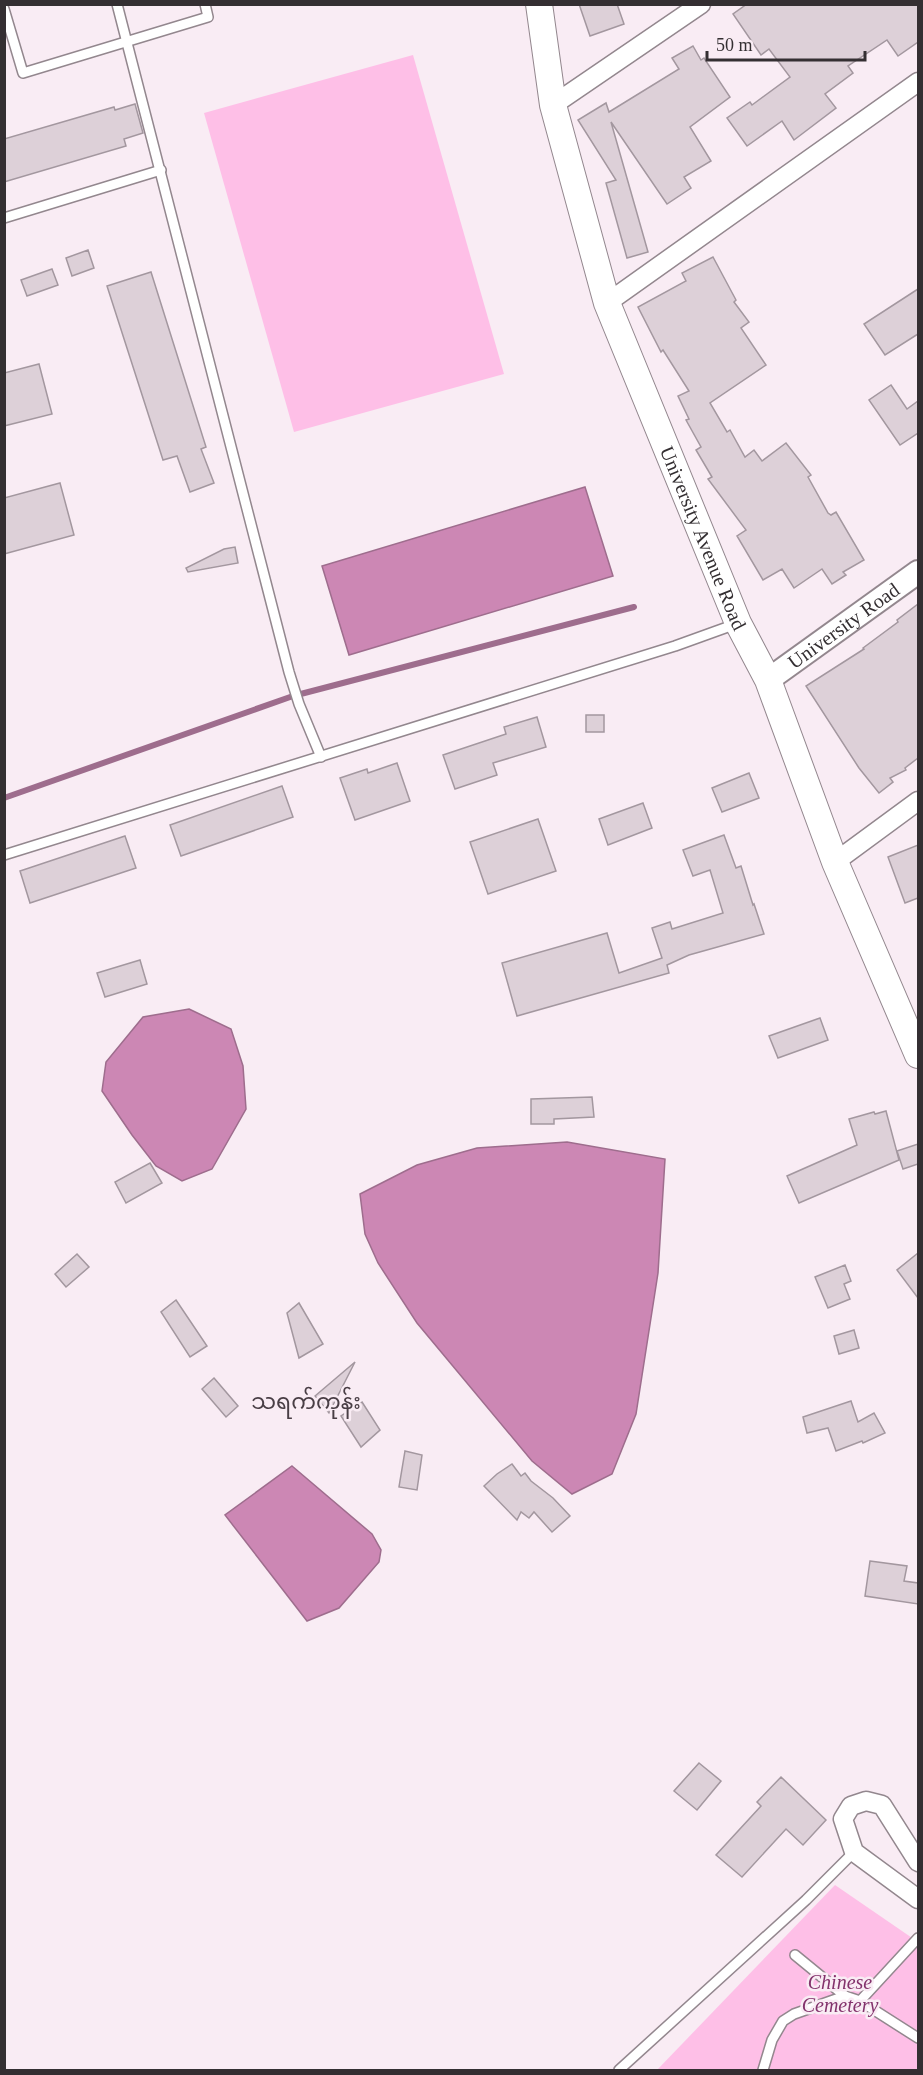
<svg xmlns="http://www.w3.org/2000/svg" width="923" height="2075" font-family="'Times New Roman','Noto Sans Myanmar',serif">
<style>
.green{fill:#febfe7}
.water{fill:#cc87b4;stroke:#9e6d8d;stroke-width:1.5}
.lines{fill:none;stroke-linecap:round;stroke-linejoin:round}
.stream{stroke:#9e6d8d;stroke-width:6}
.building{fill:#ddd0d8;stroke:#a3979f;stroke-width:1.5}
.service-casing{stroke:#93878e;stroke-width:12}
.minor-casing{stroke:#93878e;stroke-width:21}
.tertiary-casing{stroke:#93878e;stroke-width:26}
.secondary-casing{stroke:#93878e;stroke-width:28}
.service{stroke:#fff;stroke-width:9}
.minor{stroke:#fff;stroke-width:18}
.tertiary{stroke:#fff;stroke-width:22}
.secondary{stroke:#fff;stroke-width:26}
.labels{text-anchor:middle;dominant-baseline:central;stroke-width:5;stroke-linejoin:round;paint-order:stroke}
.street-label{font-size:20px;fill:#342f32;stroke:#f9ecf4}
.park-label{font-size:20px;font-style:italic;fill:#83326c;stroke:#f9ecf4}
.quarter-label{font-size:22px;fill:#493e45;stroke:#f9ecf4}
</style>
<rect width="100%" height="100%" fill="#f9ecf4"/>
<g class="green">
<path d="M 413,55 L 504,374 L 294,432 L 204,113 Z"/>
<path d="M 835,1885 L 918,1942 L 918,2070 L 657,2070 Z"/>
</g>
<g class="water">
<path d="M 585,487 L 613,576 L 349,655 L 322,566 Z"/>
<path d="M 189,1009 L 231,1029 L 243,1066 L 246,1109 L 212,1169 L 182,1181 L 156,1166 L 132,1135 L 102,1091 L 106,1062 L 143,1017 Z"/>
<path d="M 567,1142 L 665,1159 L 658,1273 L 636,1414 L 612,1474 L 572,1494 L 532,1461 L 417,1323 L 378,1263 L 365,1234 L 360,1194 L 417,1165 L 477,1148 Z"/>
<path d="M 292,1466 L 372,1534 L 381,1550 L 379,1562 L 339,1608 L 307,1621 L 225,1515 Z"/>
</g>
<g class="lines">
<path class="stream" d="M 4,798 L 293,696 L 634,607"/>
</g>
<g class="building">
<path d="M 579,4 L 617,4 L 624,24 L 590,36 Z"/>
<path d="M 747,4 L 918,4 L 918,42 L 898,56 L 887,40 L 848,66 L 853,73 L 825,94 L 836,108 L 794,140 L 782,121 L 747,146 L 727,118 L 750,102 L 752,105 L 790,77 L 769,49 L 761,55 L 733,14 Z"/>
<path d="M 693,46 L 701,60 L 704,58 L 730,97 L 690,127 L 711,161 L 684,177 L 691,188 L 667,204 L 611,122 L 648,252 L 627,258 L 606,183 L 616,180 L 578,120 L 606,103 L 609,112 L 679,69 L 672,58 Z"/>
<path d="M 135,104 L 143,133 L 124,139 L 126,146 L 4,182 L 4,139 L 114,107 L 115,110 Z"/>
<path d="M 88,250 L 94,268 L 72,276 L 66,258 Z"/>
<path d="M 713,257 L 736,300 L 734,302 L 749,322 L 741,328 L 766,365 L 710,403 L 727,432 L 730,430 L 745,457 L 754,450 L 762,461 L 786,443 L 811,475 L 808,477 L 828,513 L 831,515 L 836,512 L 864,560 L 843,572 L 846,575 L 832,584 L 822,569 L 794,588 L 782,569 L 763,580 L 737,536 L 746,530 L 708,479 L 712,477 L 696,450 L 701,447 L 686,420 L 689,419 L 678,396 L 689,391 L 663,350 L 661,352 L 638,307 L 686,281 L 682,273 Z"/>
<path d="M 52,269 L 58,285 L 27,296 L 21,280 Z"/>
<path d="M 151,272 L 206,447 L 201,449 L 214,483 L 190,492 L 177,456 L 163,460 L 107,286 Z"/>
<path d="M 918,289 L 918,334 L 885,355 L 864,324 Z"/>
<path d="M 39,364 L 52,414 L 4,426 L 4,373 Z"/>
<path d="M 891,385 L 907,409 L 918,401 L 918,433 L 900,445 L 869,400 Z"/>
<path d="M 60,483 L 74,535 L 4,554 L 4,498 Z"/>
<path d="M 235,547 L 238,563 L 188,572 L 186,568 L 224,549 Z"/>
<path d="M 918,604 L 918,758 L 905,768 L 906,770 L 890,778 L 893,782 L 879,793 L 859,768 L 806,686 L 864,649 L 863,648 L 898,622 L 897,620 Z"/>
<rect x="586" y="715" width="18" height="17"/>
<path d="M 537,717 L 546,747 L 493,763 L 497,775 L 455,789 L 443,755 L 506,734 L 504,727 Z"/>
<path d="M 397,763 L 410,801 L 355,820 L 340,778 L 367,769 L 368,773 Z"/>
<path d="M 749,773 L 759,798 L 722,812 L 712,788 Z"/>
<path d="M 282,786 L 293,817 L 181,856 L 170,825 Z"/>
<path d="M 643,803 L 652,828 L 608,845 L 599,819 Z"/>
<path d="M 538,819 L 556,871 L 488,894 L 470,842 Z"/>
<path d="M 724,835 L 736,868 L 741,866 L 753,905 L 754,904 L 764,934 L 689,955 L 667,965 L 669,973 L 517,1016 L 502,963 L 607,933 L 619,973 L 662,958 L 652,928 L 670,922 L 672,929 L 723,913 L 710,870 L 693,876 L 683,850 Z"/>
<path d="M 125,836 L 136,868 L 30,903 L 20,871 Z"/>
<path d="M 918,845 L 918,898 L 905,903 L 888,857 Z"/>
<path d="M 140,960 L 147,984 L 105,997 L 97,973 Z"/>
<path d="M 820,1018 L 828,1040 L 778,1058 L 769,1036 Z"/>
<path d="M 592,1097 L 594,1117 L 554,1119 L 554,1124 L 531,1124 L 531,1099 Z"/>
<path d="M 886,1111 L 899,1160 L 799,1203 L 787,1176 L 857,1145 L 849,1119 L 874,1112 L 875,1114 Z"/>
<path d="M 918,1144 L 918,1164 L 903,1169 L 897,1151 Z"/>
<path d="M 150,1163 L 162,1183 L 126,1203 L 115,1182 Z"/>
<path d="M 918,1253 L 918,1298 L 897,1270 Z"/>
<path d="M 77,1254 L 89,1267 L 66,1287 L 55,1274 Z"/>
<path d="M 845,1265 L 851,1281 L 844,1284 L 850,1299 L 828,1308 L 815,1277 Z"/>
<path d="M 176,1300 L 207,1346 L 190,1357 L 161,1312 Z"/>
<path d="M 299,1303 L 323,1344 L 299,1358 L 287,1313 Z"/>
<path d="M 854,1330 L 859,1348 L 839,1354 L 834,1336 Z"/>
<path d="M 355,1362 L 329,1413 L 315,1396 Z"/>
<path d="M 214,1378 L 238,1406 L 226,1417 L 202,1389 Z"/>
<path d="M 851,1401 L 858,1422 L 874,1413 L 885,1433 L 863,1443 L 862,1441 L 836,1451 L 828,1428 L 807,1433 L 803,1417 Z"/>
<path d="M 362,1402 L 380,1430 L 361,1447 L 341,1416 Z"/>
<path d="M 405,1451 L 422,1455 L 417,1490 L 399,1487 Z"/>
<path d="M 512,1464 L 521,1476 L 525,1473 L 531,1481 L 553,1498 L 570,1516 L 552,1532 L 534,1512 L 529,1518 L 521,1512 L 517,1520 L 484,1486 L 497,1474 Z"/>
<path d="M 870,1561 L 907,1566 L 904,1581 L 918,1583 L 918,1604 L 865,1596 Z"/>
<path d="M 699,1763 L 721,1781 L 697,1810 L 674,1791 Z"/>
<path d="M 781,1777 L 826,1820 L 803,1845 L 786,1829 L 742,1877 L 716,1855 L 761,1806 L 757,1802 Z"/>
</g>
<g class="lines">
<g class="service-casing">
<g id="service">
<path d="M 117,4 L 289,672 L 299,704 L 321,757"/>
<path d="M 4,9 L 23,73 L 208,17 L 205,4"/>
<path d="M 4,218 L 161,170"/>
<path d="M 4,855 L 675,646 L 736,624"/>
<path d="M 795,1955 L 845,1996"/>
<path d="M 860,2001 L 918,1938"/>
<path d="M 619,2070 L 806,1900 L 854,1852"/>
<path d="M 763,2070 L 772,2040 L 783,2021 L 794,2014 L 845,1996 L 860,2001 L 918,2038"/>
</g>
</g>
<g class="minor-casing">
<g id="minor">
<path d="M 553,105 L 701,4"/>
<path d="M 607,303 L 918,82"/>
<path d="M 835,862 L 918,801"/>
<path d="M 918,1862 L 882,1805 L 866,1801 L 851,1806 L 843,1819 L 854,1852 L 918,1899"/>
</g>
</g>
<g class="tertiary-casing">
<g id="tertiary">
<path id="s1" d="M 768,680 L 918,572"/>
</g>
</g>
<g class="secondary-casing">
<g id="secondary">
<path id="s2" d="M 539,4 L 553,105 L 607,303 L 738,623 L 768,680 L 835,862 L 918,1055"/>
</g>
</g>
<use href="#service" class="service"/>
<use href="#minor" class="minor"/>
<use href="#tertiary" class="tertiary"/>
<use href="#secondary" class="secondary"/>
</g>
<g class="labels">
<g class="street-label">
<text stroke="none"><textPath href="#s2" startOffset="561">University Avenue Road</textPath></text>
<text stroke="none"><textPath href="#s1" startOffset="93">University Road</textPath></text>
</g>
<g class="park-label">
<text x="840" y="1982">Chinese<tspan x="840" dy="23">Cemetery</tspan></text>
</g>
<g class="quarter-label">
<text x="306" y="1401">သရက်ကုန်း</text>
</g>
</g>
<rect width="923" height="2075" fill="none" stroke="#342f32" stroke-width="12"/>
<path d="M707 51v9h158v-9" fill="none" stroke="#342f32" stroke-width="3"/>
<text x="716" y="51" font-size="18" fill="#342f32" stroke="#f9ecf4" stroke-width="4.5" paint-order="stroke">50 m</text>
</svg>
